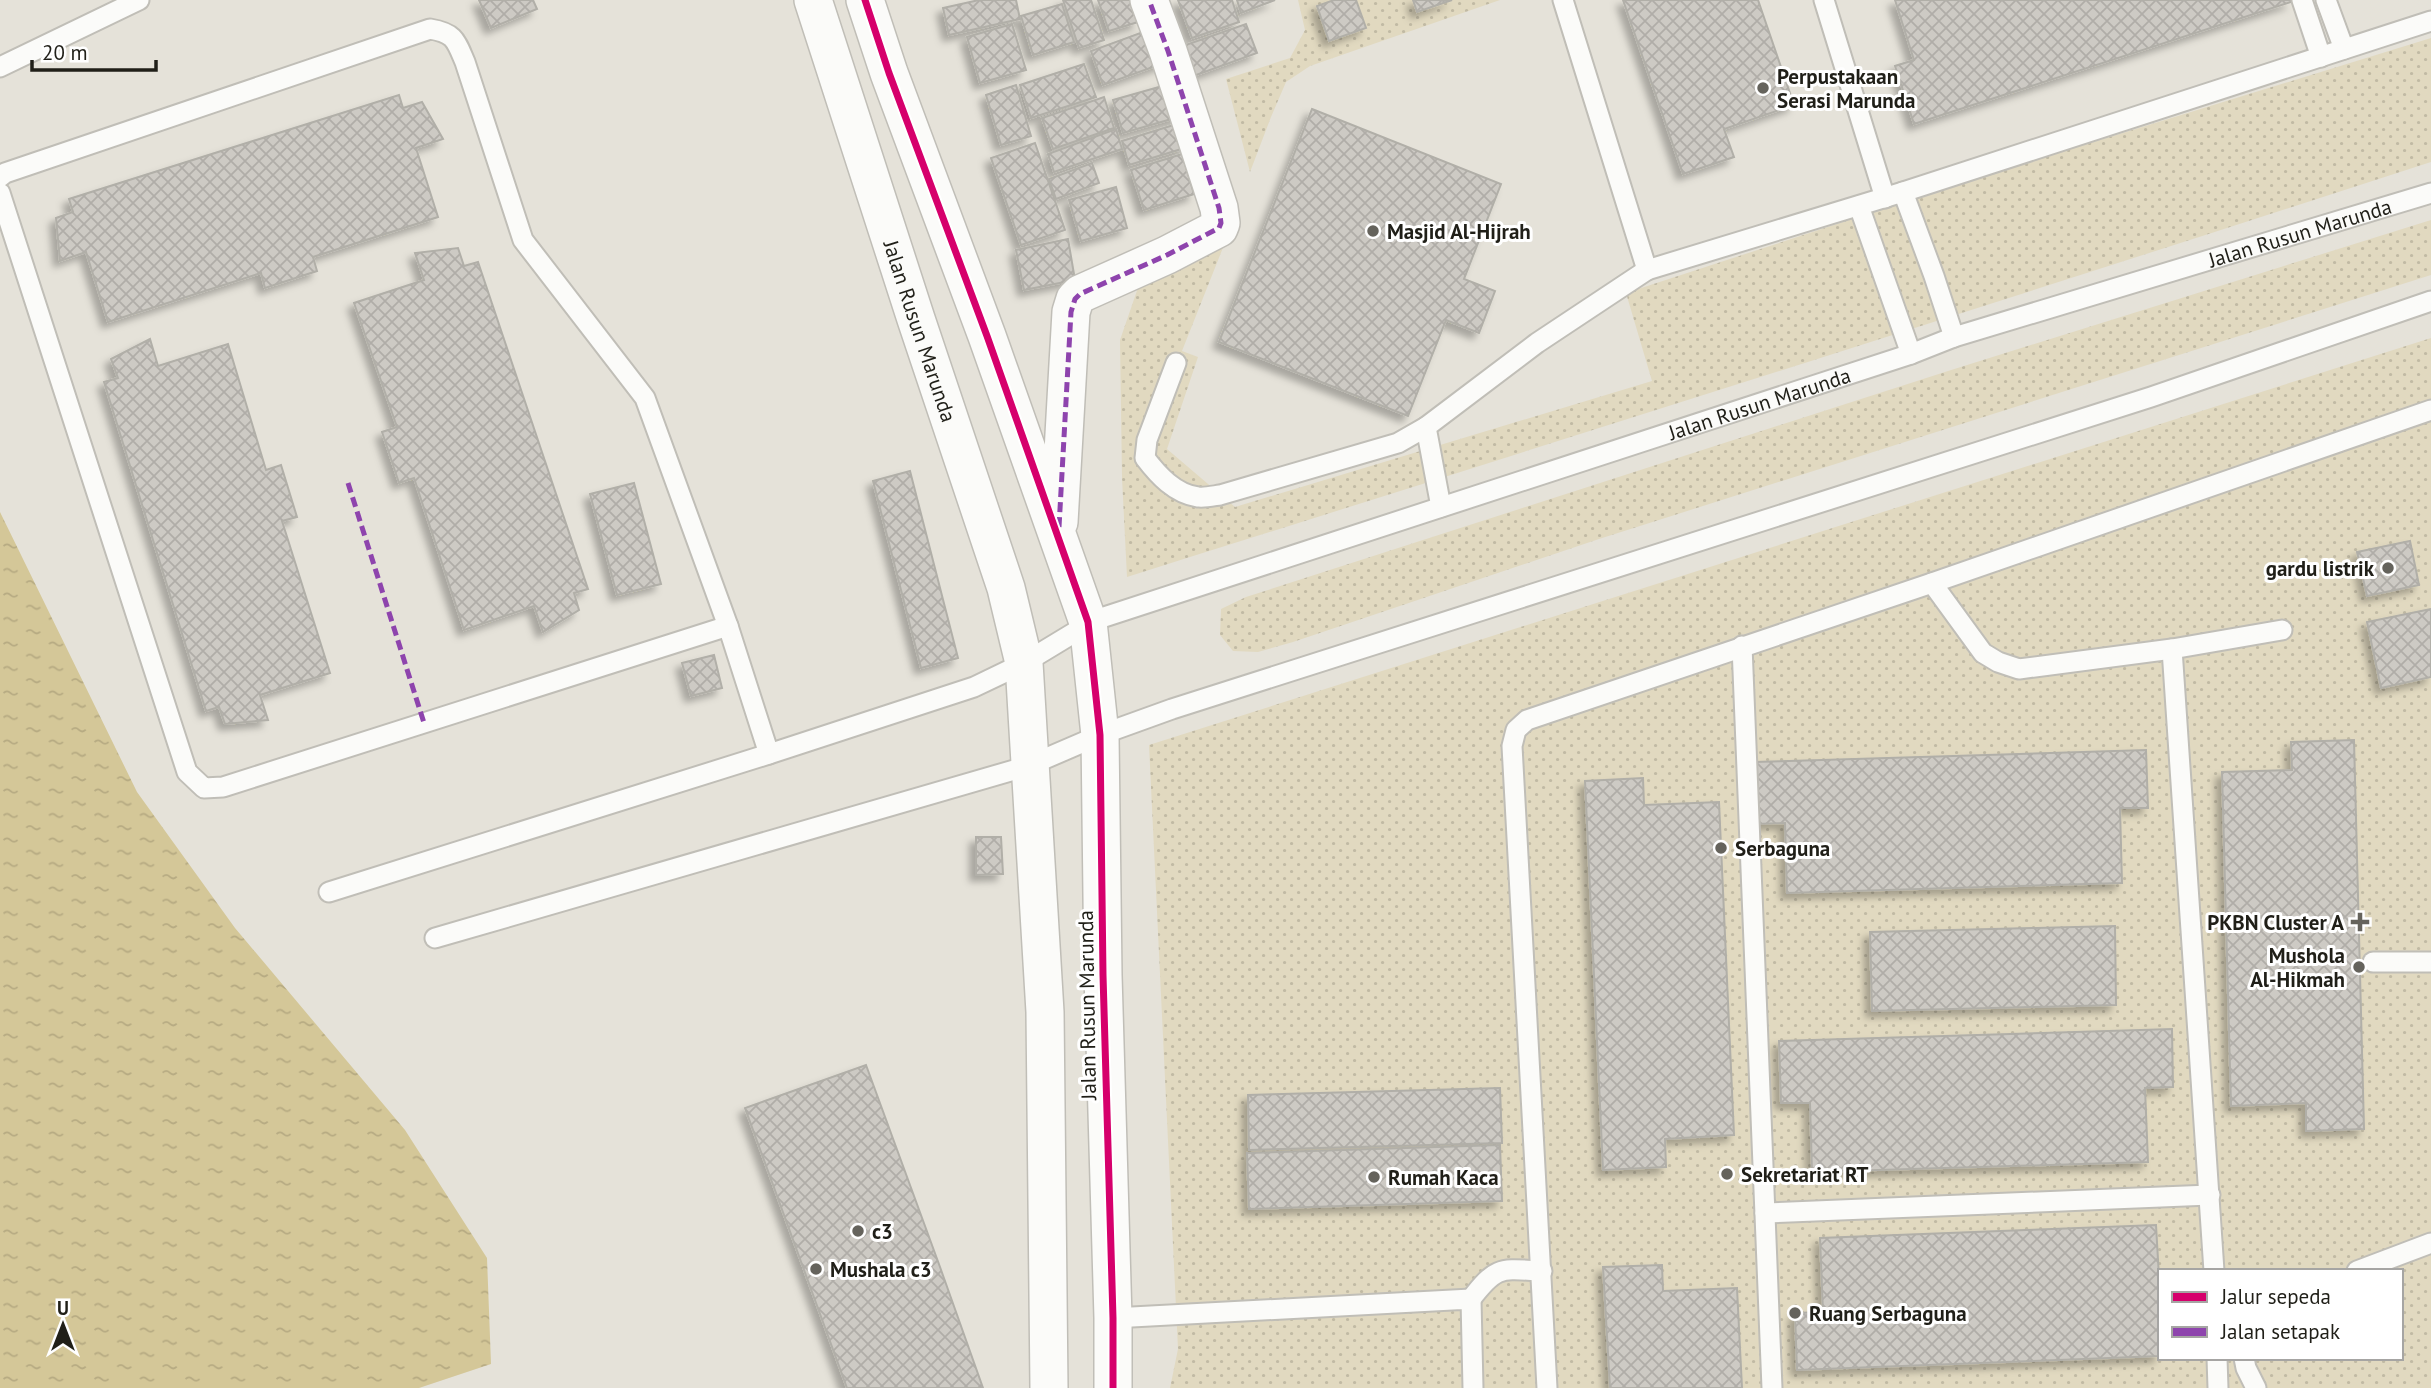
<svg xmlns="http://www.w3.org/2000/svg" width="2431" height="1388" font-family="'PT Sans',sans-serif">
<style>
.grass{fill:url(#grass-dots);fill-rule:evenodd}
.water{fill:url(#water-ripples)}
.building{fill:url(#building-cross-hatch);stroke:#b1afa8;stroke-width:2;filter:url(#shadow)}
.lines{fill:none;stroke-linecap:round;stroke-linejoin:round}
.service-casing{stroke:#c0beb7;stroke-width:23}
.minor-casing{stroke:#c0beb7;stroke-width:40}
.service{stroke:#fbfbf9;stroke-width:19}
.minor{stroke:#fbfbf9;stroke-width:37}
.quiet{stroke:#8e44ad;stroke-width:5;stroke-dasharray:10 5;stroke-linecap:butt}
.cycleway-casing{stroke:#fff;stroke-width:11}
.cycleway{stroke:#d6006c;stroke-width:7}
.poi-dot{fill:#65635c;stroke:#fff;stroke-width:2.5}
.labels{text-anchor:middle;dominant-baseline:central;stroke-width:6;stroke-linejoin:round;paint-order:stroke}
.poi-label{font-size:21px;font-weight:bold;fill:#201f18;stroke:#fff;text-anchor:start}
.street-label{font-size:21px;fill:#201f18;stroke:#fff}
</style>
<defs>
<pattern id="grass-dots" width="8" height="8" patternUnits="userSpaceOnUse" patternTransform="scale(1.75)"><rect width="8" height="8" fill="#e1d9c0"/><path d="M2 2h.1M6 6h.1" fill="none" stroke="#c1baa4" stroke-width="1.8" stroke-linecap="round"/></pattern>
<pattern id="water-ripples" width="26" height="14" patternUnits="userSpaceOnUse" patternTransform="scale(1.75)"><rect width="26" height="14" fill="#d4c798"/><path d="M2 4q2-2 4 0t4 0M15 11q2-2 4 0t4 0" fill="none" stroke="#b6aa82"/></pattern>
<pattern id="building-cross-hatch" width="8" height="8" patternUnits="userSpaceOnUse" patternTransform="scale(1.75)"><rect width="8" height="8" fill="#cdcac4"/><path d="M0 0l8 8M0 8l8-8" fill="none" stroke="#b0ada8"/></pattern>
<filter id="shadow"><feDropShadow dx="-6" dy="6" stdDeviation="3.5" flood-color="#0004"/></filter>
</defs>
<rect width="100%" height="100%" fill="#e5e2d9"/>
<g class="grass">
<path d="M 1298,0 L 1500,0 L 1310,66 L 1286,82 L 1271,117 L 1250,172 L 1226,79 L 1290,58 L 1305,30 Z"/>
<path d="M 2431,38 L 2431,162 C 1997,303 1562,440 1127,577 L 1122,478 L 1120,340 L 1141,279 L 1230,230 L 1182,351 L 1198,357 L 1167,449 L 1235,507 L 1652,381 L 1626,293 L 1996,172 Z"/>
<path d="M 2431,220 L 2431,275 L 1599,539 L 1293,642 L 1258,652 L 1233,651 L 1220,635 L 1221,609 L 1246,597 L 1948,371 Z"/>
<path d="M 2431,338 L 2431,1388 L 1170,1388 L 1178,1349 L 1149,745 ZM 2160,1271 L 2401,1271 L 2401,1358 L 2160,1358 Z"/>
</g>
<path class="water" d="M 0,512 L 137,792 L 235,928 L 405,1130 L 487,1258 L 491,1364 L 419,1388 L 0,1388 Z"/>
<g class="building">
<path d="M 479,0 L 533,0 L 537,9 L 491,28 Z"/>
<path d="M 979,0 L 1016,0 L 1020,19 L 949,35 L 943,8 Z"/>
<path d="M 1063,0 L 1091,0 L 1104,40 L 1079,48 Z"/>
<path d="M 1098,0 L 1131,0 L 1138,22 L 1109,31 Z"/>
<path d="M 1178,0 L 1232,0 L 1239,22 L 1192,38 Z"/>
<path d="M 1237,0 L 1275,0 L 1241,13 Z"/>
<path d="M 1334,0 L 1356,0 L 1366,28 L 1329,41 L 1317,6 Z"/>
<path d="M 1413,0 L 1452,0 L 1417,12 Z"/>
<path d="M 1623,0 L 1758,0 L 1794,105 L 1724,129 L 1734,157 L 1683,174 Z"/>
<path d="M 1895,0 L 2290,0 L 2291,2 L 1914,124 L 1895,66 L 1914,60 Z"/>
<path d="M 1062,4 L 1074,42 L 1033,55 L 1021,16 Z"/>
<path d="M 1012,24 L 1026,70 L 980,83 L 967,37 Z"/>
<path d="M 1246,24 L 1257,53 L 1188,78 L 1177,48 Z"/>
<path d="M 1154,28 L 1167,62 L 1103,85 L 1091,51 Z"/>
<path d="M 1084,64 L 1096,97 L 1031,118 L 1020,85 Z"/>
<path d="M 1173,83 L 1182,116 L 1123,133 L 1113,100 Z"/>
<path d="M 1016,85 L 1031,136 L 1001,145 L 986,95 Z"/>
<path d="M 399,95 L 403,108 L 422,102 L 443,139 L 416,148 L 438,217 L 313,257 L 317,271 L 265,288 L 261,273 L 108,322 L 86,252 L 60,261 L 56,218 L 73,212 L 69,199 Z"/>
<path d="M 1104,97 L 1114,128 L 1053,149 L 1042,118 Z"/>
<path d="M 1312,109 L 1501,184 L 1464,279 L 1495,291 L 1479,333 L 1446,320 L 1408,416 L 1219,342 Z"/>
<path d="M 1180,123 L 1188,147 L 1129,165 L 1122,141 Z"/>
<path d="M 1116,129 L 1122,149 L 1054,172 L 1048,154 Z"/>
<path d="M 1035,143 L 1065,230 L 1021,245 L 991,158 Z"/>
<path d="M 1182,154 L 1194,194 L 1144,210 L 1131,170 Z"/>
<path d="M 1092,163 L 1099,183 L 1056,199 L 1049,179 Z"/>
<path d="M 1116,187 L 1127,228 L 1081,241 L 1069,200 Z"/>
<path d="M 1068,239 L 1075,280 L 1024,290 L 1016,250 Z"/>
<path d="M 458,248 L 464,266 L 478,262 L 588,589 L 574,593 L 579,610 L 543,632 L 534,606 L 464,630 L 414,478 L 399,483 L 382,432 L 397,427 L 354,303 L 424,280 L 415,253 Z"/>
<path d="M 150,339 L 158,366 L 228,344 L 266,470 L 281,465 L 297,517 L 282,521 L 330,673 L 260,695 L 268,720 L 225,724 L 219,707 L 206,711 L 104,382 L 118,378 L 111,359 Z"/>
<path d="M 910,471 L 958,658 L 921,668 L 873,481 Z"/>
<path d="M 634,483 L 661,584 L 617,595 L 590,494 Z"/>
<path d="M 2410,541 L 2419,585 L 2367,596 L 2357,552 Z"/>
<path d="M 2431,609 L 2431,677 L 2381,688 L 2367,622 Z"/>
<path d="M 714,655 L 722,688 L 691,696 L 682,663 Z"/>
<path d="M 2354,740 L 2364,1129 L 2306,1131 L 2306,1103 L 2231,1106 L 2222,772 L 2292,770 L 2291,742 Z"/>
<path d="M 2146,750 L 2148,808 L 2120,808 L 2122,883 L 1787,893 L 1785,823 L 1756,824 L 1754,762 Z"/>
<path d="M 1643,778 L 1644,805 L 1719,802 L 1734,1135 L 1665,1139 L 1666,1167 L 1603,1170 L 1585,781 Z"/>
<path d="M 976,837 L 1001,837 L 1003,874 L 976,875 Z"/>
<path d="M 2115,926 L 2116,1005 L 1872,1011 L 1870,932 Z"/>
<path d="M 2172,1029 L 2173,1087 L 2145,1088 L 2148,1162 L 1812,1172 L 1810,1103 L 1781,1103 L 1779,1041 Z"/>
<path d="M 866,1065 L 940,1267 L 983,1388 L 847,1388 L 745,1108 Z"/>
<path d="M 1500,1088 L 1502,1143 L 1249,1150 L 1248,1095 Z"/>
<path d="M 1500,1145 L 1502,1201 L 1249,1209 L 1247,1153 Z"/>
<path d="M 2156,1225 L 2160,1294 L 2160,1356 L 1797,1370 L 1795,1313 L 1823,1312 L 1820,1238 Z"/>
<path d="M 1662,1265 L 1663,1291 L 1737,1288 L 1742,1388 L 1610,1388 L 1603,1267 Z"/>
</g>
<g class="lines">
<g class="service-casing">
<g id="service">
<path d="M 1563,0 L 1647,270 L 1903,192 L 2431,21"/>
<path d="M 1824,0 L 1885,198"/>
<path d="M 2302,0 L 2321,57"/>
<path d="M 2326,0 L 2344,49"/>
<path d="M 0,67 L 139,0"/>
<path d="M 0,177 L 5,173 L 430,29 C 455,33 456,41 465,62 L 523,240 L 645,398 L 728,626 L 769,754"/>
<path d="M 1903,192 L 1934,276 L 1954,337"/>
<path d="M 0,193 L 187,772 L 204,788 L 223,787 L 728,626"/>
<path d="M 1859,206 L 1911,354"/>
<path d="M 1176,363 L 1147,440 L 1145,458 C 1158,475 1175,494 1198,497 C 1204,498 1213,496 1220,495 L 1398,443 L 1426,427"/>
<path d="M 1441,507 L 1426,427 L 1537,343 L 1647,270"/>
<path d="M 1932,583 L 1983,653 L 1998,662 L 2019,669 L 2172,649 L 2282,630"/>
<path d="M 1742,646 L 1772,1388"/>
<path d="M 2172,649 L 2214,1271"/>
<path id="s1" d="M 329,892 L 769,754 L 974,687 L 1024,663 L 1095,620 L 1911,354 L 1954,337 L 2431,193"/>
<path d="M 435,938 L 1028,766 L 1100,735 L 1172,709 L 2151,397 L 2431,301"/>
<path d="M 2373,962 L 2431,962"/>
<path d="M 1765,1213 L 2210,1195"/>
<path d="M 2357,1271 L 2431,1243"/>
<path d="M 1471,1299 C 1497,1265 1501,1269 1542,1271"/>
<path d="M 1113,1318 L 1471,1299 L 1473,1388"/>
<path d="M 2217,1358 L 2218,1388"/>
<path d="M 2244,1358 L 2246,1368 L 2256,1388"/>
<path d="M 1547,1388 L 1512,746 L 1516,730 L 1527,720 L 1932,583 L 2431,410"/>
</g>
</g>
<g class="minor-casing">
<g id="minor">
<path id="s2" d="M 813,0 L 916,319 L 1006,588 L 1024,663 L 1045,1012 L 1049,1388"/>
<path d="M 865,0 L 889,73 L 987,336 L 1088,622 L 1100,735 L 1103,975 L 1113,1318 L 1113,1388"/>
<path d="M 1059,522 L 1071,312 L 1075,299 L 1080,294 L 1167,255 L 1219,228 L 1221,223 L 1219,208 L 1168,51 L 1149,0"/>
</g>
</g>
<use href="#service" class="service"/>
<use href="#minor" class="minor"/>
<g class="quiet">
<path d="M 348,483 L 424,723"/>
<path d="M 1059,527 L 1071,312 L 1075,299 L 1080,294 L 1167,255 L 1219,228 L 1221,223 L 1219,208 L 1168,51 L 1149,0"/>
</g>
<g class="cycleway-casing">
<path id="cycleway" d="M 865,0 L 889,73 L 987,336 L 1088,622 L 1100,735 L 1103,975 L 1113,1318 L 1113,1388"/>
</g>
<use href="#cycleway" class="cycleway"/>
</g>
<g class="poi-dot">
<circle cx="1763" cy="88" r="7"/>
<circle cx="1373" cy="231" r="7"/>
<circle cx="2388" cy="568" r="7"/>
<circle cx="1721" cy="848" r="7"/>
<path d="M2356.5 911.5h7v7h7v7h-7v7h-7v-7h-7v-7h7z"/>
<circle cx="2359" cy="967" r="7"/>
<circle cx="1727" cy="1174" r="7"/>
<circle cx="1374" cy="1177" r="7"/>
<circle cx="858" cy="1231" r="7"/>
<circle cx="816" cy="1269" r="7"/>
<circle cx="1795" cy="1313" r="7"/>
</g>
<g class="labels">
<g class="poi-label">
<text x="1777" y="76">Perpustakaan<tspan x="1777" dy="24">Serasi Marunda</tspan></text>
<text x="1387" y="231">Masjid Al-Hijrah</text>
<text x="2374" y="568" text-anchor="end">gardu listrik</text>
<text x="1735" y="848">Serbaguna</text>
<text x="2344" y="922" text-anchor="end">PKBN Cluster A</text>
<text x="2345" y="955" text-anchor="end">Mushola<tspan x="2345" dy="24">Al-Hikmah</tspan></text>
<text x="1741" y="1174">Sekretariat RT</text>
<text x="1388" y="1177">Rumah Kaca</text>
<text x="872" y="1231">c3</text>
<text x="830" y="1269">Mushala c3</text>
<text x="1809" y="1313">Ruang Serbaguna</text>
</g>
<g class="street-label">
<text stroke="none"><textPath href="#s1" startOffset="2081">Jalan Rusun Marunda</textPath></text>
<text stroke="none"><textPath href="#s2" startOffset="348">Jalan Rusun Marunda</textPath></text>
<text stroke="none"><textPath href="#s1" startOffset="1514">Jalan Rusun Marunda</textPath></text>
<text transform="translate(1087 1005) rotate(-91)">Jalan Rusun Marunda</text>
</g>
</g>
<rect x="2158" y="1269" width="245" height="91" fill="#ffffff" stroke="#a6a5a3" stroke-width="2"/>
<rect x="2172" y="1292" width="35" height="10" fill="#d6006c" stroke="#a6a5a3" stroke-width="2"/>
<text x="2221" y="1304" font-size="21" fill="#201f18">Jalur sepeda</text>
<rect x="2172" y="1327" width="35" height="10" fill="#8e44ad" stroke="#a6a5a3" stroke-width="2"/>
<text x="2221" y="1339" font-size="21" fill="#201f18">Jalan setapak</text>
<g transform="translate(63 1325)" stroke="#ffffff" stroke-width="5" paint-order="stroke">
<path d="M0-5L12 26L0 18L-12 26Z" fill="#201f18"/>
<text y="-10" font-size="19" font-weight="bold" text-anchor="middle" fill="#201f18">U</text>
</g>
<path d="M32 60v10h124v-10" fill="none" stroke="#201f18" stroke-width="3.5"/>
<text x="42" y="60" font-size="21" fill="#201f18" stroke="#ffffff" stroke-width="5" paint-order="stroke">20 m</text>
</svg>
